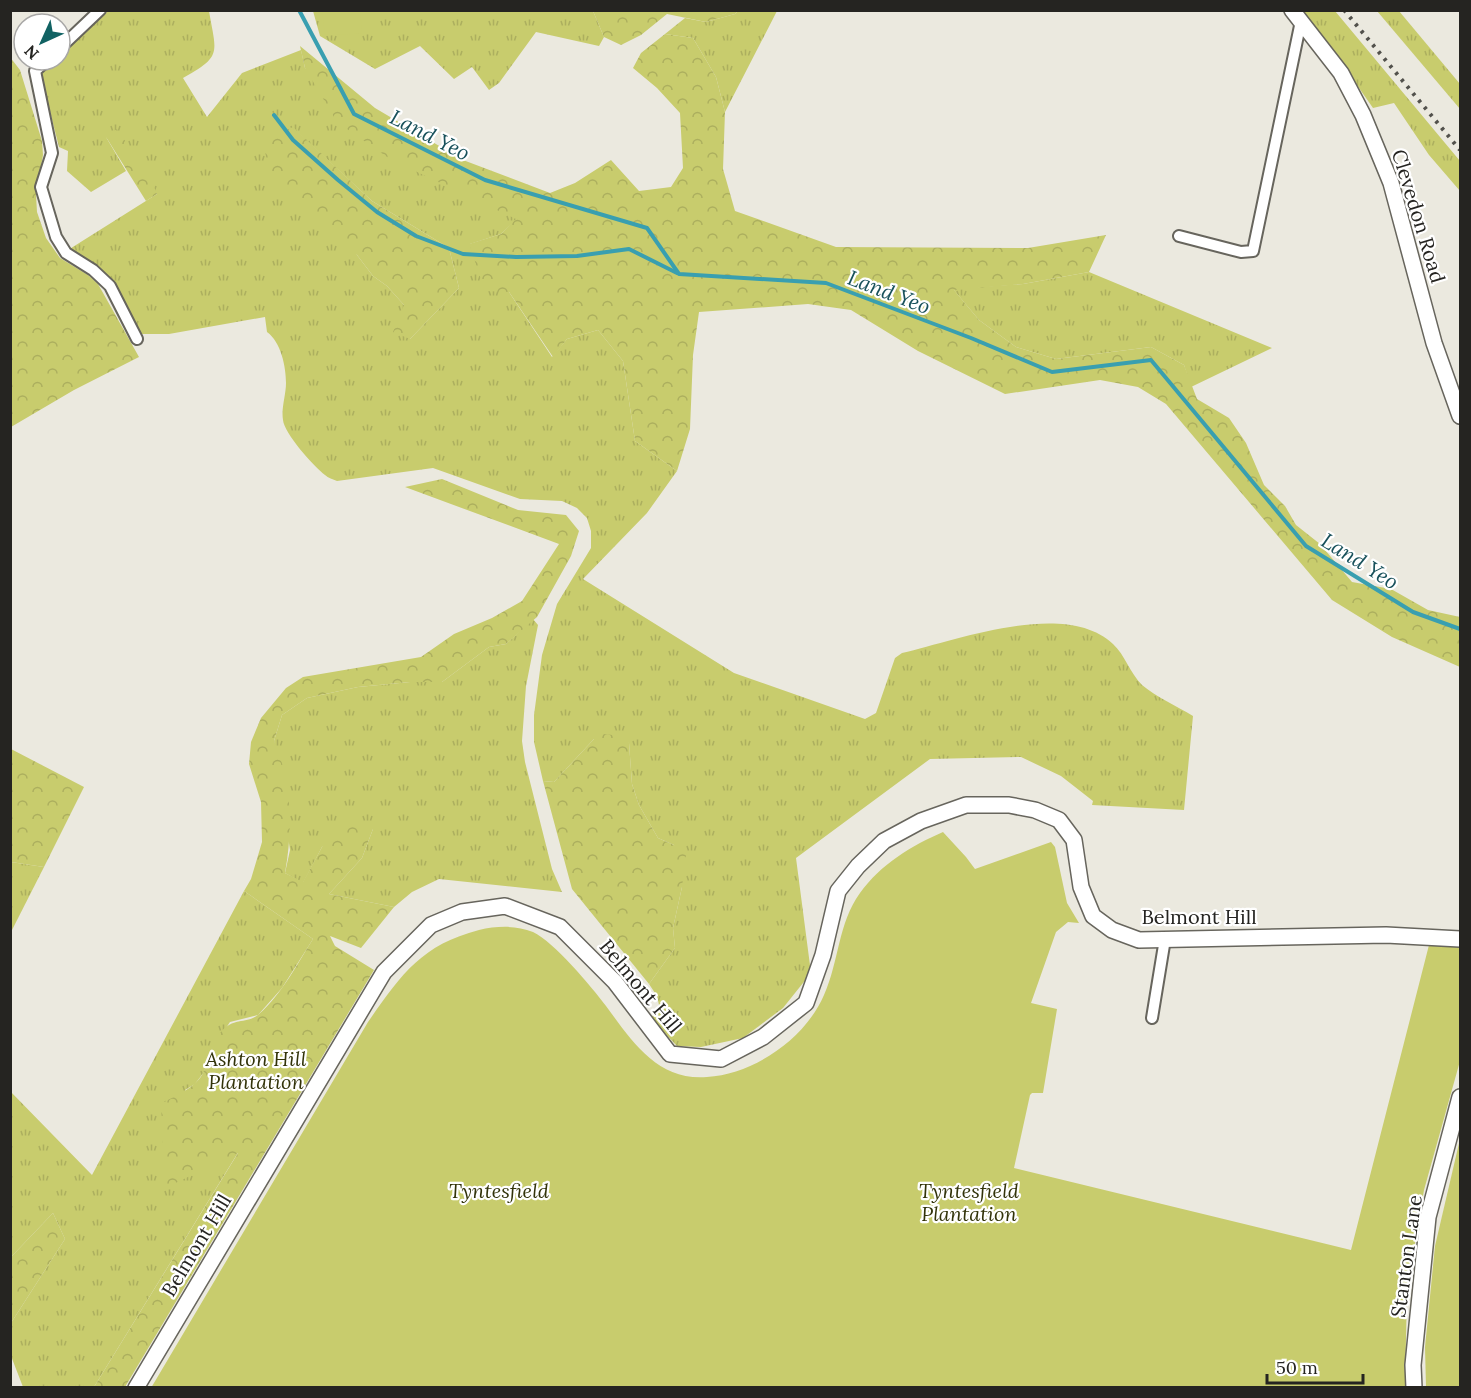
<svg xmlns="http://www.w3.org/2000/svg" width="1471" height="1398" font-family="Lora,serif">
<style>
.grass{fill:url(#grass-tufts);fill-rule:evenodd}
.forest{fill:url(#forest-crowns)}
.green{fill:#c8cc6d}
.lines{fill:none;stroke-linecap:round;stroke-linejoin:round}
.stream{stroke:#399fb0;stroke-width:4}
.minor-casing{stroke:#67655d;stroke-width:14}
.secondary-casing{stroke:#67655d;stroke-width:18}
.minor{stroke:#fff;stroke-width:10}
.secondary{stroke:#fff;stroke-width:15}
.rail{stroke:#52514c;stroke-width:4;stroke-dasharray:3 6;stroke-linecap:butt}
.labels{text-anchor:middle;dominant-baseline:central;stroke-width:4.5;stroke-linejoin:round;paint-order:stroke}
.street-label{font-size:20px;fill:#252421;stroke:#fff}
.park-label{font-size:20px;font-style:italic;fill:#323309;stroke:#fff}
.water-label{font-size:21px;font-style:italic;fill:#18515b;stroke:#fff}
</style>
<defs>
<pattern id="grass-tufts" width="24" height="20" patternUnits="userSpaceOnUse" patternTransform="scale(1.5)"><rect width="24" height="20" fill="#c8cc6d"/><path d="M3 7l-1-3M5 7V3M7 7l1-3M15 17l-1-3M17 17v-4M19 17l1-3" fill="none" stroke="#acaf5e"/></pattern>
<pattern id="forest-crowns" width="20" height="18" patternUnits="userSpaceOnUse" patternTransform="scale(1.5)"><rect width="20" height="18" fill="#c8cc6d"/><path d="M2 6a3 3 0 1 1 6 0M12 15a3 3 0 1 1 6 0" fill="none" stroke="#acaf5e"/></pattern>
</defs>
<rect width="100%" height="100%" fill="#ebe9df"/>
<g class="grass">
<path d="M 108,11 L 209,11 C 216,53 223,56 183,78 L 207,117 L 242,73 L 301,50 L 305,68 L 517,219 L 501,234 L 470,244 L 509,292 L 552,357 L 567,339 L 598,330 L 623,361 L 635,441 L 677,471 L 647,513 L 583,579 L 734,673 L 865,719 L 876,713 L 895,658 L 902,653 C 957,640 1066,599 1113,644 C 1125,655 1130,673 1142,685 C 1156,697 1177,706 1193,716 L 1184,810 L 1092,805 L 1093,801 L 1061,776 L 1021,757 L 930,759 L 796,858 L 811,973 L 783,1008 L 743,1038 L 701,1047 L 677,1046 L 651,1019 L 659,1005 L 657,996 L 649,984 L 675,948 L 673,928 L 682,887 L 674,845 L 658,838 L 639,805 L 632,784 L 629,743 L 594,739 L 554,782 L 543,781 L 534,742 L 534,715 L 542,655 L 557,604 L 591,548 L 591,531 L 587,518 L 577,508 L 562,501 L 520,499 L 433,468 L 337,481 C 333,479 328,478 325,475 C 314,467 284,433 283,420 C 281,408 286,395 286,383 C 286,367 281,342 267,332 L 265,317 L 169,334 L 139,334 L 113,284 L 68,250 L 157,194 L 106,137 L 126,171 L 91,192 L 67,171 L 68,151 L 59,147 L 40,72 L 54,60 L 60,60 L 60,55 ZM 293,128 L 372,201 L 449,248 L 459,288 L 410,339 L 404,305 L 387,286 L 373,276 L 357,255 Z"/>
<path d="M 313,11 L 593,11 L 604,37 L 599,46 L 536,32 L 499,83 L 489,90 L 472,67 L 454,79 L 420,46 L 375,69 L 320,36 Z"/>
<path d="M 738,11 L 777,11 L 725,112 L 716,77 L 693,38 L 665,34 L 685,18 L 706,22 L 735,14 Z"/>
<path d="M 1300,11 L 1335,11 L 1460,161 L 1460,191 L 1429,155 L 1394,103 L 1373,108 L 1322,35 Z"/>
<path d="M 1377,11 L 1399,11 L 1460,84 L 1460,109 Z"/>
<path d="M 1089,272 L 1272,348 L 1191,387 L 1184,365 L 1151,347 L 1056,359 L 1016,347 L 979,320 L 953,289 L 1023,284 Z"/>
<path d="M 533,619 L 538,625 L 526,686 L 522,741 L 525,762 L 552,869 L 562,892 L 439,879 L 412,892 L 394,907 L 329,894 L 362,858 L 373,829 L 322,847 L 303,883 L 285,873 L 290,850 L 274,741 L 282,715 L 307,698 L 358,687 L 410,682 L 442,682 L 489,647 L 506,644 Z"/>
<path d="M 11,862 L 44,867 L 11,932 L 10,862 Z"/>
<path d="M 244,891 L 313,939 L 282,988 L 258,1015 L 230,1022 L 210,1052 L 204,1072 L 195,1084 L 185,1090 L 239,1151 L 94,1387 L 23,1387 L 11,1356 L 11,1323 L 65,1239 L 53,1213 L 11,1257 L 10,1091 L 92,1175 Z"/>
</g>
<g class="forest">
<path d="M 593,11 L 738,11 L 735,14 L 706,22 L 667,14 L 641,35 L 621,45 L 604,37 Z"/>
<path d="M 665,34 L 693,38 L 716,77 L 725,112 L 723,169 L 735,211 L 836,247 L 1028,248 L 1106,235 L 1089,272 L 1023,284 L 954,290 L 979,320 L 1016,347 L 1056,359 L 1151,347 L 1184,365 L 1197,399 L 1229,418 L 1246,443 L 1264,485 L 1285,506 L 1296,525 L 1320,544 L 1352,582 L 1391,589 L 1428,610 L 1460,617 L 1460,667 L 1392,637 L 1332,600 L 1166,404 L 1138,387 L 1100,380 L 1005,394 L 918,351 L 851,310 L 808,304 L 699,312 L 693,355 L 690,429 L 677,471 L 635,441 L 623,361 L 598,330 L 567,339 L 553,357 L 509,292 L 485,291 L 469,244 L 501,234 L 516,219 L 390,159 L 337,122 L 305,68 L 300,46 L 375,108 L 463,160 L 550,193 L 575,183 L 611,160 L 639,191 L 671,187 L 683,168 L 680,113 L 657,88 L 633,68 L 641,53 Z"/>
<path d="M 10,57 L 20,70 L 42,141 L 43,155 L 36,195 L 37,212 L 46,238 L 60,258 L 88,275 L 98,284 L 139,357 L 74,390 L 11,427 Z"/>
<path d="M 293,127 L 372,201 L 449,248 L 459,288 L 410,339 L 393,332 L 404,305 L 387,286 L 373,276 L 357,255 L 282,191 L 268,167 L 263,141 Z"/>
<path d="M 117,129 L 150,177 L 157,194 L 146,201 L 106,137 Z"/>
<path d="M 442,479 L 518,510 L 566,515 L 579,531 L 571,556 L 537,617 L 506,644 L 489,647 L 442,682 L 410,682 L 358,687 L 307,698 L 282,715 L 274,741 C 292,782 293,829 285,873 L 303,882 L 322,847 L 353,821 L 373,829 L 362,858 L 329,894 L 394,907 L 361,948 L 330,936 L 335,946 L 374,970 L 125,1387 L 94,1387 L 238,1153 L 165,1188 L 161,1104 C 176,1095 197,1088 204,1071 C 210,1059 210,1044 220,1033 C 234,1016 247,1025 259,1014 C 282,994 297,964 313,939 L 244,891 L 251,879 L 262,842 L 261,802 L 249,764 L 251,742 L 261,718 L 286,688 L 303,677 L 421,657 L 454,634 L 492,618 L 522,601 L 559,544 L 405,487 Z"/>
<path d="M 603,734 L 623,736 L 629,743 L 632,784 L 639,805 L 658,838 L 674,845 L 686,855 L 682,887 L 673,928 L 675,948 L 649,984 L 572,889 L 543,781 L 554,782 L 594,739 Z"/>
<path d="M 11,749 L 84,787 L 44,867 L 11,862 Z"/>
<path d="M 53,1213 L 65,1239 L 11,1323 L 11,1257 Z"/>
</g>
<g class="green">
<path d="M 322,11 L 360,11 L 362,33 L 325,36 Z"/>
<path d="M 943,832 L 966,857 L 975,869 L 1051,842 L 1055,847 L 1067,903 L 1079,923 L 1068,922 L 1056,932 L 1031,1003 L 1057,1009 L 1043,1093 L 1032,1093 L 1030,1095 L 1014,1168 L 1351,1250 L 1429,945 L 1460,945 L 1460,1061 L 1424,1190 L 1407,1290 L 1405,1387 L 151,1388 L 368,1022 C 401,975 421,945 479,930 C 497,926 516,925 533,932 C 554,942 591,986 606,1006 C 632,1041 657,1081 707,1077 C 754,1074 805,1039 824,995 C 839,962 838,923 860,893 C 881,864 911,846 943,832 Z"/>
<path d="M 1460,1139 L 1460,1387 L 1426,1387 L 1425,1347 L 1435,1246 Z"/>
</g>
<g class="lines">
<g class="stream">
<path d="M 299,10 L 354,114 L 485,180 L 647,228 L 679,274 L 826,283 L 971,338 L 1052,372 L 1151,360 L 1306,546 L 1413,612 L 1460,629"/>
<path d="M 274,115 L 293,140 L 338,180 L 377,212 L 416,236 L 463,254 L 516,257 L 577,256 L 629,249 L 677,273"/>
</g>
<g class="minor-casing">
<g id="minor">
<path d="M 60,48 L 100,10"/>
<path d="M 47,60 L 35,71 L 52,153 L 41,187 L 56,237 L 66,253 L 93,270 L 110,286 L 137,339"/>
<path d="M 1179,236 L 1241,252 L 1253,251 L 1301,21"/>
<path d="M 1152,1018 L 1165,939"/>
</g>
</g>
<g class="secondary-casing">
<g id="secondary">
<path d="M 1292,10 L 1341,73 L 1363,115 L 1391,183 L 1434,343 L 1460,416"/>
<path d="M 136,1388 L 384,972 L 431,925 L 462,912 L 505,906 L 560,927 L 615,982 L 670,1054 L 721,1059 L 763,1037 L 806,1003 L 823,955 L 838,891 L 858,866 L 884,841 L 921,821 L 966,805 L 1009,805 L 1035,810 L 1059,820 L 1074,840 L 1081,887 L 1093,916 L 1112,930 L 1139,940 L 1386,935 L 1460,939"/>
<path d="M 1414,1388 L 1413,1365 L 1428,1217 L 1460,1097"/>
</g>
</g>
<use href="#minor" class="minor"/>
<use href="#secondary" class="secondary"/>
<path class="rail" d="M 1344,10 L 1460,150"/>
</g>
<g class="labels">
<g class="street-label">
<text transform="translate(1419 216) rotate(73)">Clevedon Road</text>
<text x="1199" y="916">Belmont Hill</text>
<text transform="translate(641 986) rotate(50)">Belmont Hill</text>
<text transform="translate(196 1245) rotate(-59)">Belmont Hill</text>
<text transform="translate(1406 1256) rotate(-82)">Stanton Lane</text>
</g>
<g class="park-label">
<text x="256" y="1058">Ashton Hill<tspan x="256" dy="23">Plantation</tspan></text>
<text x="499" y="1190">Tyntesfield</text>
<text x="969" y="1190">Tyntesfield<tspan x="969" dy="23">Plantation</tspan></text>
</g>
<g class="water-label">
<text transform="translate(430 135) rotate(27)">Land Yeo</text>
<text transform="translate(889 292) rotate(21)">Land Yeo</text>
<text transform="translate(1360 561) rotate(32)">Land Yeo</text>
</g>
</g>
<rect width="1471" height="1398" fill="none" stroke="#252421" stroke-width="24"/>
<g transform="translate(42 42) rotate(225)"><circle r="28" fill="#ffffff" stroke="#a8a7a6" stroke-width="1.5"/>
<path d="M0-4.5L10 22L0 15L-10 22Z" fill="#116263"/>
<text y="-9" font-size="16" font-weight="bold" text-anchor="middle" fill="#252421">N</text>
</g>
<path d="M1267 1374v9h96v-9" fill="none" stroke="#252421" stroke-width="3"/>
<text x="1276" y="1374" font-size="18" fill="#252421" stroke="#ffffff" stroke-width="4.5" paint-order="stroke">50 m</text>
</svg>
